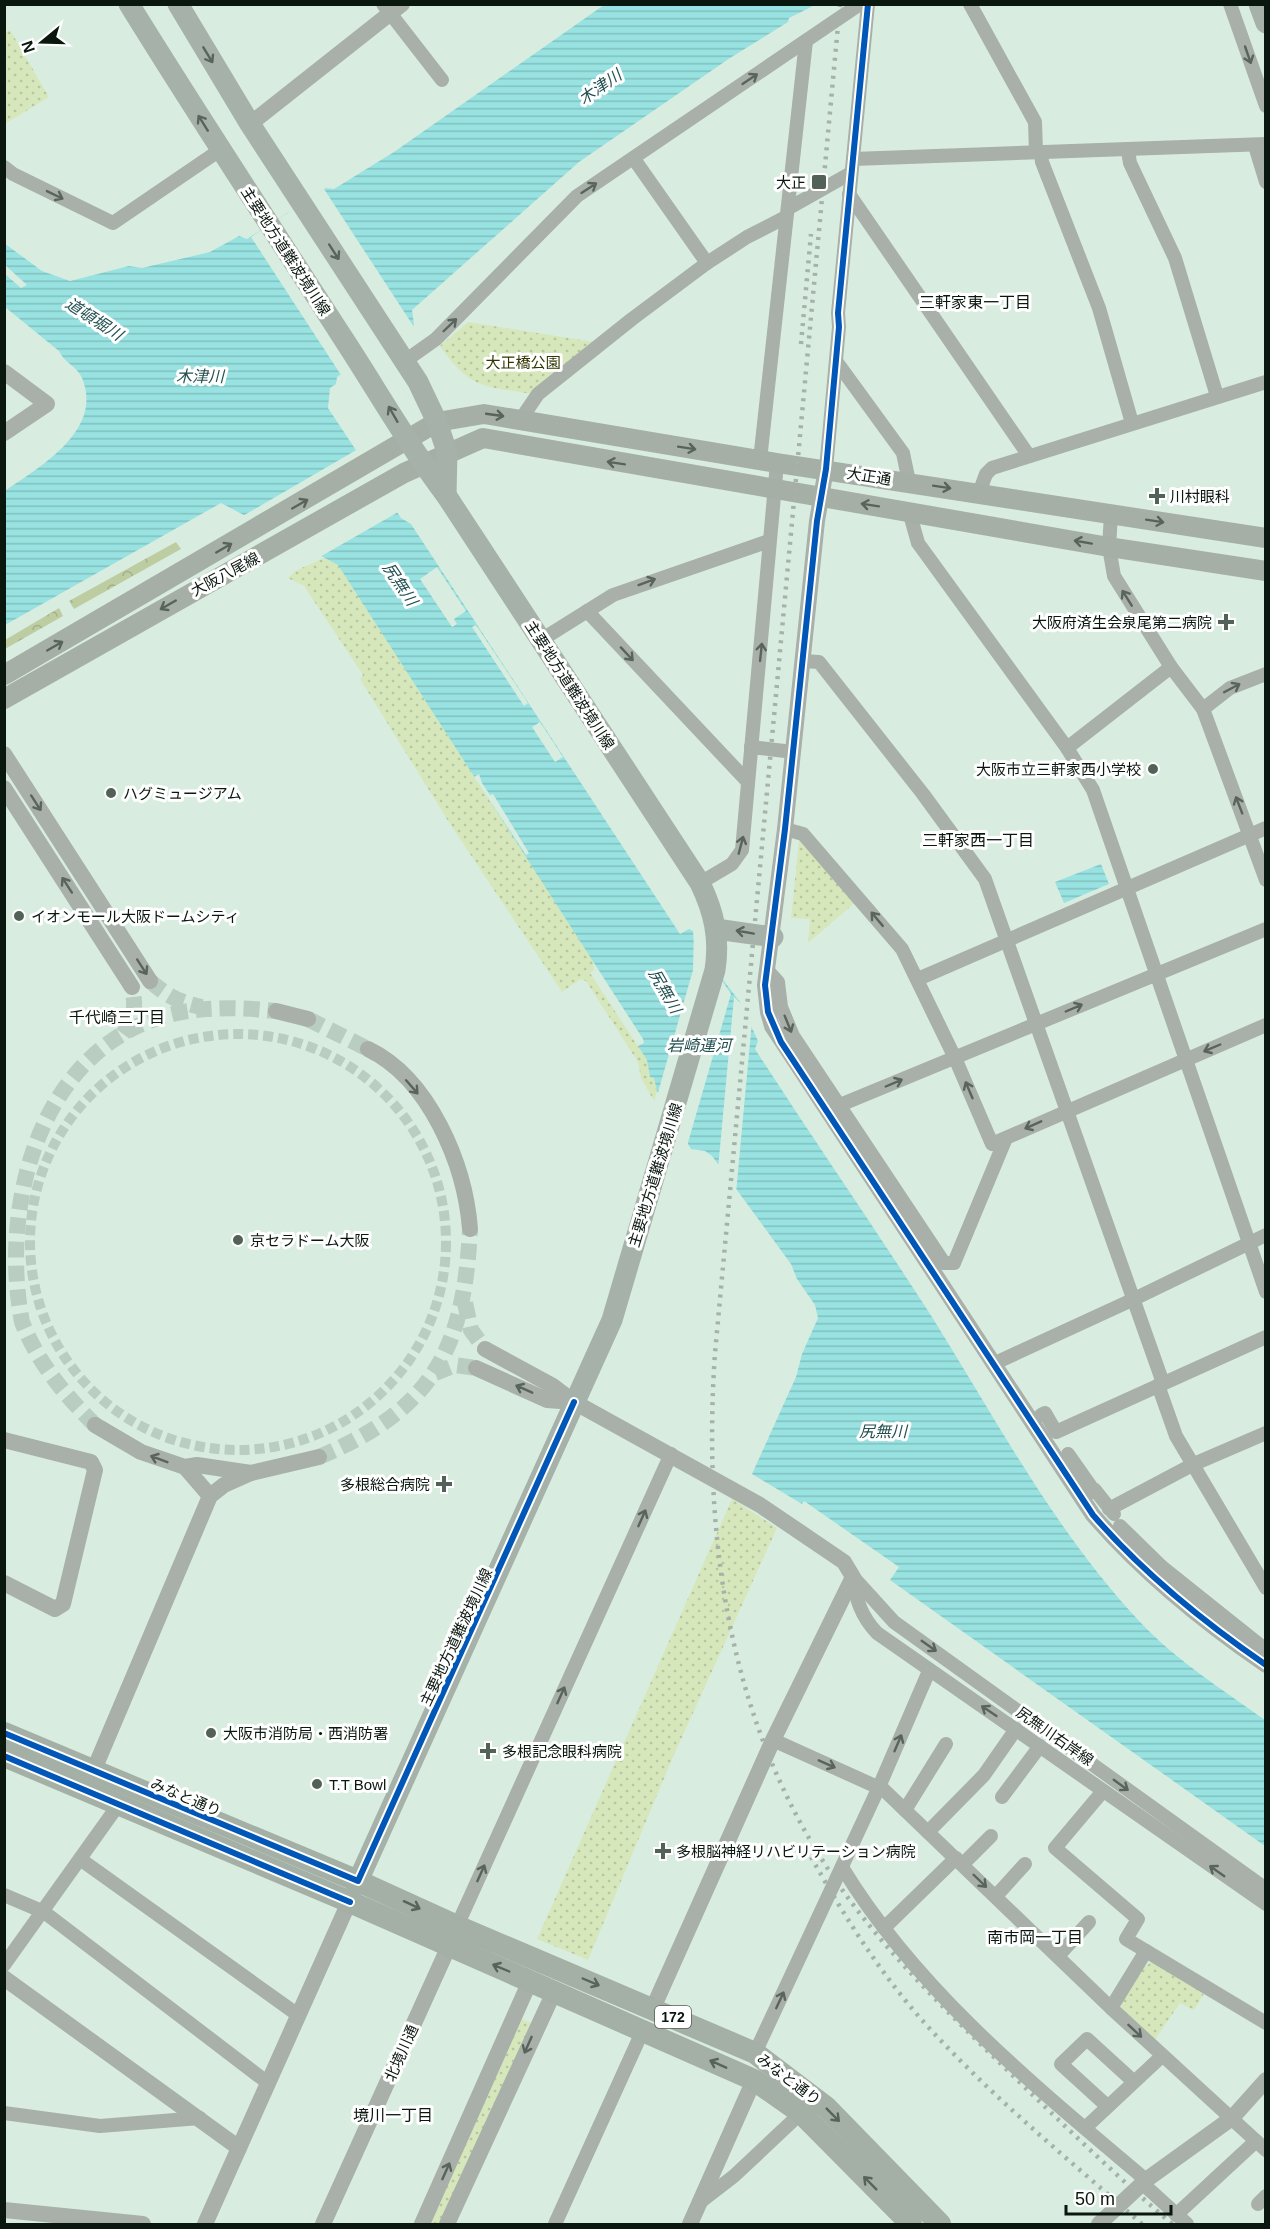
<svg xmlns="http://www.w3.org/2000/svg" width="1270" height="2229" font-family="Arial,'Noto Sans JP',sans-serif">
<style>
.green{fill:url(#green-dots)}
.forest{fill:url(#forest-crowns)}
.water{fill:url(#water-rules)}
.pier{fill:#d8ede0}
.lines{fill:none;stroke-linecap:round;stroke-linejoin:round}
.pedestrian-tunnel{stroke:#b9cdc1;stroke-width:10;stroke-dasharray:10 5;stroke-linecap:butt}
.tertiary-tunnel{stroke:#b9cdc1;stroke-width:16;stroke-dasharray:16 8;stroke-linecap:butt}
.minor{stroke:#a8b0a9;stroke-width:14}
.tertiary{stroke:#a8b0a9;stroke-width:16}
.secondary{stroke:#a5afa6;stroke-width:20}
.primary{stroke:#a6b2a9;stroke-width:21}
.trunk{stroke:#a4b0a6;stroke-width:22}
.rail{stroke:#a5b1a9;stroke-width:4.5;stroke-dasharray:3 6;stroke-linecap:butt}
.cycleway-casing{stroke:#fff;stroke-width:10}
.cycleway{stroke:#0057b8;stroke-width:6}
.oneway{stroke:#58645c}
.oneway2{stroke:#59645c}
.oneway3{stroke:#58635a}
.oneway4{stroke:#57645a}
.poi-dot{fill:#526258;stroke:#fff;stroke-width:2}
.labels{text-anchor:middle;dominant-baseline:central;stroke-width:6;stroke-linejoin:round;paint-order:stroke}
.shield{fill:#fff;stroke:#545d57;stroke-width:1.5}
.shield-label{font-size:14px;font-weight:bold;fill:#0a170f}
.poi-label{font-size:15px;fill:#0a170f;stroke:#fff;text-anchor:start}
.street-label{font-size:15px;fill:#0a170f;stroke:#fff}
.park-label{font-size:15px;fill:#313600;stroke:#fff}
.water-label{font-size:16px;font-style:italic;fill:#235051;stroke:#fff}
.neighbourhood-label{font-size:16px;fill:#0a170f;stroke:#fff}
</style>
<defs>
<pattern id="green-dots" width="8" height="8" patternUnits="userSpaceOnUse" patternTransform="scale(1.5)"><rect width="8" height="8" fill="#d7e7bc"/><path d="M2 2h.1M6 6h.1" fill="none" stroke="#b7c5a0" stroke-width="1.8" stroke-linecap="round"/></pattern>
<pattern id="forest-crowns" width="20" height="18" patternUnits="userSpaceOnUse" patternTransform="scale(1.5)"><rect width="20" height="18" fill="#becda1"/><path d="M2 6a3 3 0 1 1 6 0M12 15a3 3 0 1 1 6 0" fill="none" stroke="#a2af89"/></pattern>
<pattern id="water-rules" width="6" height="5" patternUnits="userSpaceOnUse" patternTransform="scale(1.5)"><rect width="6" height="5" fill="#98e2e1"/><path d="M0 2.5h6" fill="none" stroke="#82c1c0"/></pattern>
</defs>
<rect width="100%" height="100%" fill="#d8ede0"/>
<g class="green">
<path d="M 10,30 L 49,97 L 5,124 L 5,33 Z"/>
<path d="M 468,322 L 594,342 L 533,394 C 483,386 471,390 440,346 Z"/>
<path d="M 324,558 L 338,565 L 593,961 L 594,970 L 590,973 L 647,1060 L 650,1077 L 655,1079 L 657,1091 L 654,1101 L 641,1078 L 638,1062 L 586,981 L 581,979 L 562,992 L 450,824 L 360,679 L 363,675 L 304,586 L 288,578 L 295,571 Z"/>
<path d="M 799,840 L 856,902 L 808,943 L 810,919 L 791,918 Z"/>
<path d="M 732,1499 L 777,1528 L 673,1757 L 588,1960 L 537,1939 Z"/>
<path d="M 1154,1961 L 1205,1992 L 1194,2010 L 1180,2003 L 1154,2041 L 1121,2011 C 1121,1994 1138,1967 1154,1961 Z"/>
<path d="M 521,2019 L 532,2023 L 440,2224 L 429,2224 Z"/>
</g>
<g class="forest">
<path d="M 176,542 L 181,549 L 74,609 L 69,601 Z"/>
<path d="M 59,608 L 63,616 L 5,649 L 5,640 Z"/>
</g>
<g class="water">
<path d="M 604,5 L 815,5 L 789,18 L 788,22 L 730,58 L 579,162 L 412,310 L 414,325 L 337,377 L 336,384 L 330,388 L 328,408 L 401,518 L 411,524 L 680,934 L 689,929 L 693,931 L 694,942 L 740,1002 L 758,1041 L 755,1049 C 813,1139 874,1227 932,1317 C 997,1421 1056,1533 1141,1623 C 1177,1661 1223,1690 1265,1720 L 1265,1846 L 890,1580 L 899,1567 L 804,1501 L 802,1504 L 752,1474 L 796,1377 L 802,1354 L 818,1318 L 815,1305 L 797,1279 L 791,1264 L 712,1156 L 705,1151 L 691,1149 L 657,1091 L 654,1078 L 650,1077 L 647,1060 L 638,1046 L 644,1043 L 643,1039 L 338,565 L 221,503 L 5,625 L 5,491 C 39,467 104,431 82,378 C 77,366 64,363 59,351 L 5,307 L 5,274 L 21,288 L 27,285 L 5,265 L 4,243 L 42,271 L 70,281 L 129,266 L 142,268 L 210,252 L 239,236 L 247,239 L 326,188 L 334,189 L 394,152 Z"/>
<path d="M 1101,864 L 1109,884 L 1064,903 L 1055,882 Z"/>
</g>
<g class="pier">
<path d="M 324,189 L 414,327 L 341,375 L 251,237 Z"/>
<path d="M 358,449 L 400,511 L 318,558 L 241,517 Z"/>
<path d="M 437,567 L 466,611 L 454,619 L 457,624 L 452,627 L 420,579 Z"/>
<path d="M 476,625 L 528,703 L 524,706 L 472,627 Z"/>
<path d="M 540,722 L 563,757 L 555,762 L 532,727 Z"/>
<path d="M 479,774 L 482,783 L 490,795 L 493,794 L 529,853 L 526,855 L 474,777 Z"/>
<path d="M 694,928 L 701,949 L 731,994 L 687,1146 L 657,1096 L 693,970 Z"/>
<path d="M 734,997 L 745,1007 L 752,1021 L 736,1193 L 718,1169 Z"/>
</g>
<g class="lines">
<circle class="pedestrian-tunnel" cx="238" cy="1242" r="208"/>
<g class="tertiary-tunnel">
<path d="M 150,981 C 166,995 180,1003 202,1007"/>
<path d="M 308,1019 L 368,1049"/>
<path d="M 123,1034 C 135,1018 136,1007 132,987"/>
<path d="M 465,1303 L 471,1330 L 485,1349"/>
<path d="M 435,1373 L 455,1365 L 476,1368"/>
<path d="M 95,1425 C 64,1394 38,1363 22,1322 C 0,1207 38,1057 158,1018 C 196,1006 237,1007 276,1011"/>
<path d="M 319,1457 C 433,1409 464,1350 470,1229"/>
</g>
<g class="minor">
<path d="M 383,4 L 442,80"/>
<path d="M 970,4 L 1035,122 L 1036,152"/>
<path d="M 1230,4 L 1266,106"/>
<path d="M 1255,146 L 1266,182"/>
<path d="M 1128,151 L 1130,163 L 1175,258 L 1217,396"/>
<path d="M 1041,152 L 1042,162 L 1099,308 L 1132,423"/>
<path d="M 634,159 L 707,263"/>
<path d="M 853,159 L 1266,144"/>
<path d="M 4,167 L 13,174 L 113,223 L 220,150"/>
<path d="M 849,194 L 1029,456"/>
<path d="M 789,208 L 851,173"/>
<path d="M 405,361 L 436,339 L 577,196 L 860,4"/>
<path d="M 836,361 L 903,453 L 909,482"/>
<path d="M 521,419 L 538,394 L 632,319 L 707,263 L 747,237 L 786,217"/>
<path d="M 760,460 L 806,41"/>
<path d="M 826,469 L 839,327 L 838,313 L 868,4"/>
<path d="M 979,493 L 986,474 L 992,468 L 1266,382"/>
<path d="M 909,511 L 918,543 L 1067,748 L 1093,790 L 1266,1292"/>
<path d="M 1111,515 L 1109,547 L 1114,576 L 1171,667 L 1203,709 L 1266,880"/>
<path d="M 587,611 L 748,782"/>
<path d="M 541,640 L 613,595 L 769,541"/>
<path d="M 803,661 L 819,662 L 923,794 L 985,879 L 1163,1383"/>
<path d="M 1203,709 L 1230,688 L 1266,674"/>
<path d="M 751,747 L 793,752"/>
<path d="M 1067,748 L 1171,667"/>
<path d="M 785,829 L 803,834 L 902,949 L 955,1058 L 992,1144 L 1266,1025"/>
<path d="M 700,883 L 732,864 L 742,850 L 777,463"/>
<path d="M 768,971 L 778,982 L 781,1007 L 793,1036 L 944,1263 L 954,1263 L 1006,1138"/>
<path d="M 918,979 L 1266,828"/>
<path d="M 840,1105 L 1266,929"/>
<path d="M 993,1364 L 1132,1300 L 1266,1235"/>
<path d="M 1158,1385 L 1176,1436 L 1266,1588"/>
<path d="M 1041,1415 L 1045,1413 L 1056,1432 L 1266,1337"/>
<path d="M 1068,1454 L 1094,1491"/>
<path d="M 1092,1492 L 1095,1490 L 1114,1514"/>
<path d="M 1109,1509 L 1194,1464 L 1266,1433"/>
<path d="M 1120,1526 L 1162,1567 L 1266,1650"/>
<path d="M 853,1577 C 856,1600 861,1616 877,1633 L 1266,1904"/>
<path d="M 854,1578 L 894,1622 L 1266,1889"/>
<path d="M 773,1740 L 884,1790 L 1111,2008 L 1266,2150"/>
<path d="M 1103,1791 L 1055,1848 L 1138,1919 L 1126,1939 L 1266,2023"/>
<path d="M 1002,1797 L 1040,1746"/>
<path d="M 905,1810 L 946,1744"/>
<path d="M 928,1832 L 984,1775 L 1016,1729"/>
<path d="M 80,1859 L 298,2015"/>
<path d="M 963,1864 L 991,1836"/>
<path d="M 842,1867 C 917,1991 1036,2087 1146,2180"/>
<path d="M 4,1895 L 44,1912 L 268,2083"/>
<path d="M 996,1896 L 1025,1864"/>
<path d="M 457,1926 L 671,1454"/>
<path d="M 884,1928 L 956,1858"/>
<path d="M 1058,1956 L 1089,1922"/>
<path d="M 4,1965 L 119,1804"/>
<path d="M 1111,2008 L 1146,1951"/>
<path d="M 755,2053 L 879,1787 L 929,1671"/>
<path d="M 1106,2105 L 1061,2064 L 1087,2039 L 1133,2081"/>
<path d="M 4,2113 L 100,2126 L 200,2118"/>
<path d="M 1085,2128 L 1162,2056"/>
<path d="M 1142,2183 L 1187,2224"/>
<path d="M 699,2203 L 734,2176 L 801,2113"/>
<path d="M 1258,2204 L 1266,2196"/>
<path d="M 1176,2215 L 1256,2141"/>
<path d="M 555,2224 L 643,2030"/>
</g>
<g class="tertiary">
<path d="M 250,124 L 402,4"/>
<path d="M 4,372 L 47,404 L 4,433"/>
<path d="M 826,469 L 817,521 L 785,829 L 765,985 L 768,1012 L 772,1026 L 1093,1515 C 1143,1573 1202,1621 1266,1665"/>
<path d="M 4,754 L 150,981"/>
<path d="M 4,788 L 132,987"/>
<path d="M 276,1011 L 308,1019"/>
<path d="M 368,1049 C 430,1079 465,1165 470,1229"/>
<path d="M 485,1349 L 553,1386 L 574,1402 L 760,1505 L 844,1562 L 853,1577 L 773,1740 L 653,2008"/>
<path d="M 476,1368 L 547,1400 L 574,1402"/>
<path d="M 95,1425 L 141,1452 L 185,1467 L 197,1465 L 251,1473 L 319,1457"/>
<path d="M 4,1440 L 91,1462 L 95,1470 L 63,1604 L 55,1609 L 4,1583"/>
<path d="M 185,1467 L 210,1496"/>
<path d="M 93,1772 L 210,1496 L 224,1485 L 251,1473"/>
<path d="M 4,1978 L 239,2148"/>
<path d="M 4,2210 L 143,2224"/>
<path d="M 205,2224 L 354,1891"/>
<path d="M 323,2224 L 449,1946"/>
<path d="M 422,2224 L 530,1981"/>
<path d="M 447,2224 L 554,1992"/>
<path d="M 690,2224 L 754,2080"/>
<path d="M 1099,2224 L 1146,2180 L 1232,2118 L 1266,2080"/>
</g>
<g class="secondary">
<path d="M 4,675 L 437,422 L 484,414 L 777,463 L 1266,538"/>
<path d="M 4,699 L 404,473 L 483,438 L 1109,547 L 1266,571"/>
</g>
<g class="primary">
<path d="M 129,4 C 198,116 270,225 341,335 C 376,388 407,444 446,495 L 700,883 C 714,912 720,938 715,970 L 612,1320 L 358,1881"/>
<path d="M 178,4 L 250,124 L 418,382 L 437,422 L 447,452 L 446,495"/>
<path d="M 1259,4 L 1266,23"/>
<path d="M 716,929 L 773,937"/>
</g>
<g class="trunk">
<path d="M 4,1733 L 358,1881 L 457,1926 L 755,2053 L 826,2107 L 940,2224"/>
<path d="M 4,1756 L 350,1902 L 754,2080 L 801,2113 L 911,2224"/>
</g>
<g class="rail">
<path d="M 840,4 L 715,1353 C 703,1528 726,1707 821,1858 C 869,1935 933,1998 998,2061 C 1055,2117 1112,2172 1172,2224"/>
<path d="M 801,344 L 811,234"/>
<path d="M 811,1857 C 843,1914 878,1970 921,2019 C 988,2094 1067,2158 1142,2224"/>
</g>
<g class="cycleway-casing">
<g id="cycleway">
<path d="M 868,4 L 838,313 L 839,327 L 826,469 L 817,521 L 785,829 L 765,985 L 768,1012 L 781,1042 L 1093,1515 C 1143,1573 1202,1621 1266,1665"/>
<path d="M 4,1733 L 358,1881 L 574,1402"/>
<path d="M 4,1756 L 350,1902"/>
</g>
</g>
<use href="#cycleway" class="cycleway"/>
</g>
<defs><path id="oneway-shaft" d="M-6 0H5M1.5-3L5.5 0L1.5 3" fill="none" stroke-width="1.6" stroke-linecap="round" stroke-linejoin="round" transform="scale(1.5)"/></defs>
<g class="oneway">
<use href="#oneway-shaft" transform="translate(208 55) rotate(59)"/>
<use href="#oneway-shaft" transform="translate(203 123) rotate(-122)"/>
<use href="#oneway-shaft" transform="translate(334 252) rotate(57)"/>
<use href="#oneway-shaft" transform="translate(393 414) rotate(-120)"/>
<use href="#oneway-shaft" transform="translate(745 932) rotate(-170)"/>
</g>
<g class="oneway2">
<use href="#oneway-shaft" transform="translate(1248 55) rotate(71)"/>
<use href="#oneway-shaft" transform="translate(750 79) rotate(-34)"/>
<use href="#oneway-shaft" transform="translate(589 188) rotate(-33)"/>
<use href="#oneway-shaft" transform="translate(55 195) rotate(26)"/>
<use href="#oneway-shaft" transform="translate(450 325) rotate(-44)"/>
<use href="#oneway-shaft" transform="translate(647 582) rotate(-20)"/>
<use href="#oneway-shaft" transform="translate(1127 598) rotate(-122)"/>
<use href="#oneway-shaft" transform="translate(761 652) rotate(-84)"/>
<use href="#oneway-shaft" transform="translate(627 654) rotate(47)"/>
<use href="#oneway-shaft" transform="translate(1232 688) rotate(-28)"/>
<use href="#oneway-shaft" transform="translate(36 803) rotate(57)"/>
<use href="#oneway-shaft" transform="translate(1239 805) rotate(-111)"/>
<use href="#oneway-shaft" transform="translate(741 845) rotate(-75)"/>
<use href="#oneway-shaft" transform="translate(67 885) rotate(-123)"/>
<use href="#oneway-shaft" transform="translate(877 919) rotate(-130)"/>
<use href="#oneway-shaft" transform="translate(142 967) rotate(57)"/>
<use href="#oneway-shaft" transform="translate(1074 1008) rotate(-23)"/>
<use href="#oneway-shaft" transform="translate(788 1024) rotate(68)"/>
<use href="#oneway-shaft" transform="translate(1212 1048) rotate(157)"/>
<use href="#oneway-shaft" transform="translate(894 1083) rotate(-23)"/>
<use href="#oneway-shaft" transform="translate(412 1087) rotate(49)"/>
<use href="#oneway-shaft" transform="translate(969 1090) rotate(-113)"/>
<use href="#oneway-shaft" transform="translate(1033 1125) rotate(156)"/>
<use href="#oneway-shaft" transform="translate(524 1389) rotate(-156)"/>
<use href="#oneway-shaft" transform="translate(159 1459) rotate(-159)"/>
<use href="#oneway-shaft" transform="translate(642 1518) rotate(-66)"/>
<use href="#oneway-shaft" transform="translate(929 1646) rotate(35)"/>
<use href="#oneway-shaft" transform="translate(561 1695) rotate(-66)"/>
<use href="#oneway-shaft" transform="translate(989 1711) rotate(-146)"/>
<use href="#oneway-shaft" transform="translate(898 1743) rotate(-67)"/>
<use href="#oneway-shaft" transform="translate(827 1764) rotate(24)"/>
<use href="#oneway-shaft" transform="translate(1121 1785) rotate(36)"/>
<use href="#oneway-shaft" transform="translate(1217 1871) rotate(-145)"/>
<use href="#oneway-shaft" transform="translate(481 1873) rotate(-66)"/>
<use href="#oneway-shaft" transform="translate(980 1881) rotate(44)"/>
<use href="#oneway-shaft" transform="translate(780 2000) rotate(-65)"/>
<use href="#oneway-shaft" transform="translate(1135 2031) rotate(43)"/>
<use href="#oneway-shaft" transform="translate(528 2045) rotate(114)"/>
<use href="#oneway-shaft" transform="translate(446 2171) rotate(-66)"/>
</g>
<g class="oneway3">
<use href="#oneway-shaft" transform="translate(495 415) rotate(8)"/>
<use href="#oneway-shaft" transform="translate(687 448) rotate(9)"/>
<use href="#oneway-shaft" transform="translate(616 463) rotate(-171)"/>
<use href="#oneway-shaft" transform="translate(942 487) rotate(9)"/>
<use href="#oneway-shaft" transform="translate(300 504) rotate(-30)"/>
<use href="#oneway-shaft" transform="translate(870 505) rotate(-171)"/>
<use href="#oneway-shaft" transform="translate(1155 521) rotate(9)"/>
<use href="#oneway-shaft" transform="translate(1083 542) rotate(-170)"/>
<use href="#oneway-shaft" transform="translate(224 548) rotate(-30)"/>
<use href="#oneway-shaft" transform="translate(168 605) rotate(150)"/>
<use href="#oneway-shaft" transform="translate(55 646) rotate(-30)"/>
</g>
<g class="oneway4">
<use href="#oneway-shaft" transform="translate(412 1905) rotate(25)"/>
<use href="#oneway-shaft" transform="translate(501 1968) rotate(-157)"/>
<use href="#oneway-shaft" transform="translate(591 1982) rotate(23)"/>
<use href="#oneway-shaft" transform="translate(718 2064) rotate(-156)"/>
<use href="#oneway-shaft" transform="translate(833 2115) rotate(45)"/>
<use href="#oneway-shaft" transform="translate(870 2183) rotate(-135)"/>
</g>
<g class="poi-dot">
<rect x="811" y="174" width="16" height="16" rx="3"/>
<path d="M1154 487h6v6h6v6h-6v6h-6v-6h-6v-6h6z"/>
<path d="M1223 613h6v6h6v6h-6v6h-6v-6h-6v-6h6z"/>
<circle cx="1153" cy="769" r="6"/>
<circle cx="111" cy="793" r="6"/>
<circle cx="19" cy="916" r="6"/>
<circle cx="238" cy="1240" r="6"/>
<path d="M441 1475h6v6h6v6h-6v6h-6v-6h-6v-6h6z"/>
<circle cx="211" cy="1733" r="6"/>
<path d="M485 1742h6v6h6v6h-6v6h-6v-6h-6v-6h6z"/>
<circle cx="317" cy="1784" r="6"/>
<path d="M660 1842h6v6h6v6h-6v6h-6v-6h-6v-6h6z"/>
</g>
<g class="labels">
<rect class="shield" x="655" y="2006" width="36" height="22" rx="4.5"/>
<g class="shield-label">
<text x="673" y="2017">172</text>
</g>
<g class="poi-label">
<text x="806" y="182" text-anchor="end">大正</text>
<text x="1170" y="496">川村眼科</text>
<text x="1212" y="622" text-anchor="end">大阪府済生会泉尾第二病院</text>
<text x="1141" y="769" text-anchor="end">大阪市立三軒家西小学校</text>
<text x="123" y="793">ハグミュージアム</text>
<text x="31" y="916">イオンモール大阪ドームシティ</text>
<text x="250" y="1240">京セラドーム大阪</text>
<text x="430" y="1484" text-anchor="end">多根総合病院</text>
<text x="223" y="1733">大阪市消防局・西消防署</text>
<text x="502" y="1751">多根記念眼科病院</text>
<text x="329" y="1784">T.T Bowl</text>
<text x="676" y="1851">多根脳神経リハビリテーション病院</text>
</g>
<g class="street-label">
<text transform="translate(286 251) rotate(57)">主要地方道難波境川線</text>
<text transform="translate(869 476) rotate(9)">大正通</text>
<text transform="translate(225 574) rotate(-28)">大阪八尾線</text>
<text transform="translate(570 685) rotate(57)">主要地方道難波境川線</text>
<text transform="translate(655 1175) rotate(-73)">主要地方道難波境川線</text>
<text transform="translate(456 1637) rotate(-65)">主要地方道難波境川線</text>
<text transform="translate(1055 1736) rotate(35)">尻無川右岸線</text>
<text transform="translate(186 1797) rotate(23)">みなと通り</text>
<text transform="translate(401 2053) rotate(-66)">北境川通</text>
<text transform="translate(789 2079) rotate(37)">みなと通り</text>
</g>
<g class="park-label">
<text x="523" y="362">大正橋公園</text>
</g>
<g class="water-label">
<text transform="translate(600 87) rotate(-35)">木津川</text>
<text transform="translate(94 319) rotate(33)">道頓堀川</text>
<text x="200" y="376">木津川</text>
<text transform="translate(400 584) rotate(56)">尻無川</text>
<text transform="translate(665 991) rotate(60)">尻無川</text>
<text x="699" y="1045">岩崎運河</text>
<text x="883" y="1431">尻無川</text>
</g>
<g class="neighbourhood-label">
<text x="975" y="302">三軒家東一丁目</text>
<text x="978" y="840">三軒家西一丁目</text>
<text x="117" y="1017">千代崎三丁目</text>
<text x="1035" y="1937">南市岡一丁目</text>
<text x="393" y="2115">境川一丁目</text>
</g>
</g>
<rect width="1270" height="2229" fill="none" stroke="#0a170f" stroke-width="12"/>
<g transform="translate(42 42) rotate(251)" stroke="#ffffff" stroke-width="4.5" paint-order="stroke">
<path d="M0-4.5L10 22L0 15L-10 22Z" fill="#0a170f"/>
<text y="-9" font-size="16" font-weight="bold" text-anchor="middle" fill="#0a170f">N</text>
</g>
<path d="M1066 2205v9h105v-9" fill="none" stroke="#0a170f" stroke-width="3"/>
<text x="1075" y="2205" font-size="18" fill="#0a170f" stroke="#ffffff" stroke-width="4.5" paint-order="stroke">50 m</text>
</svg>
